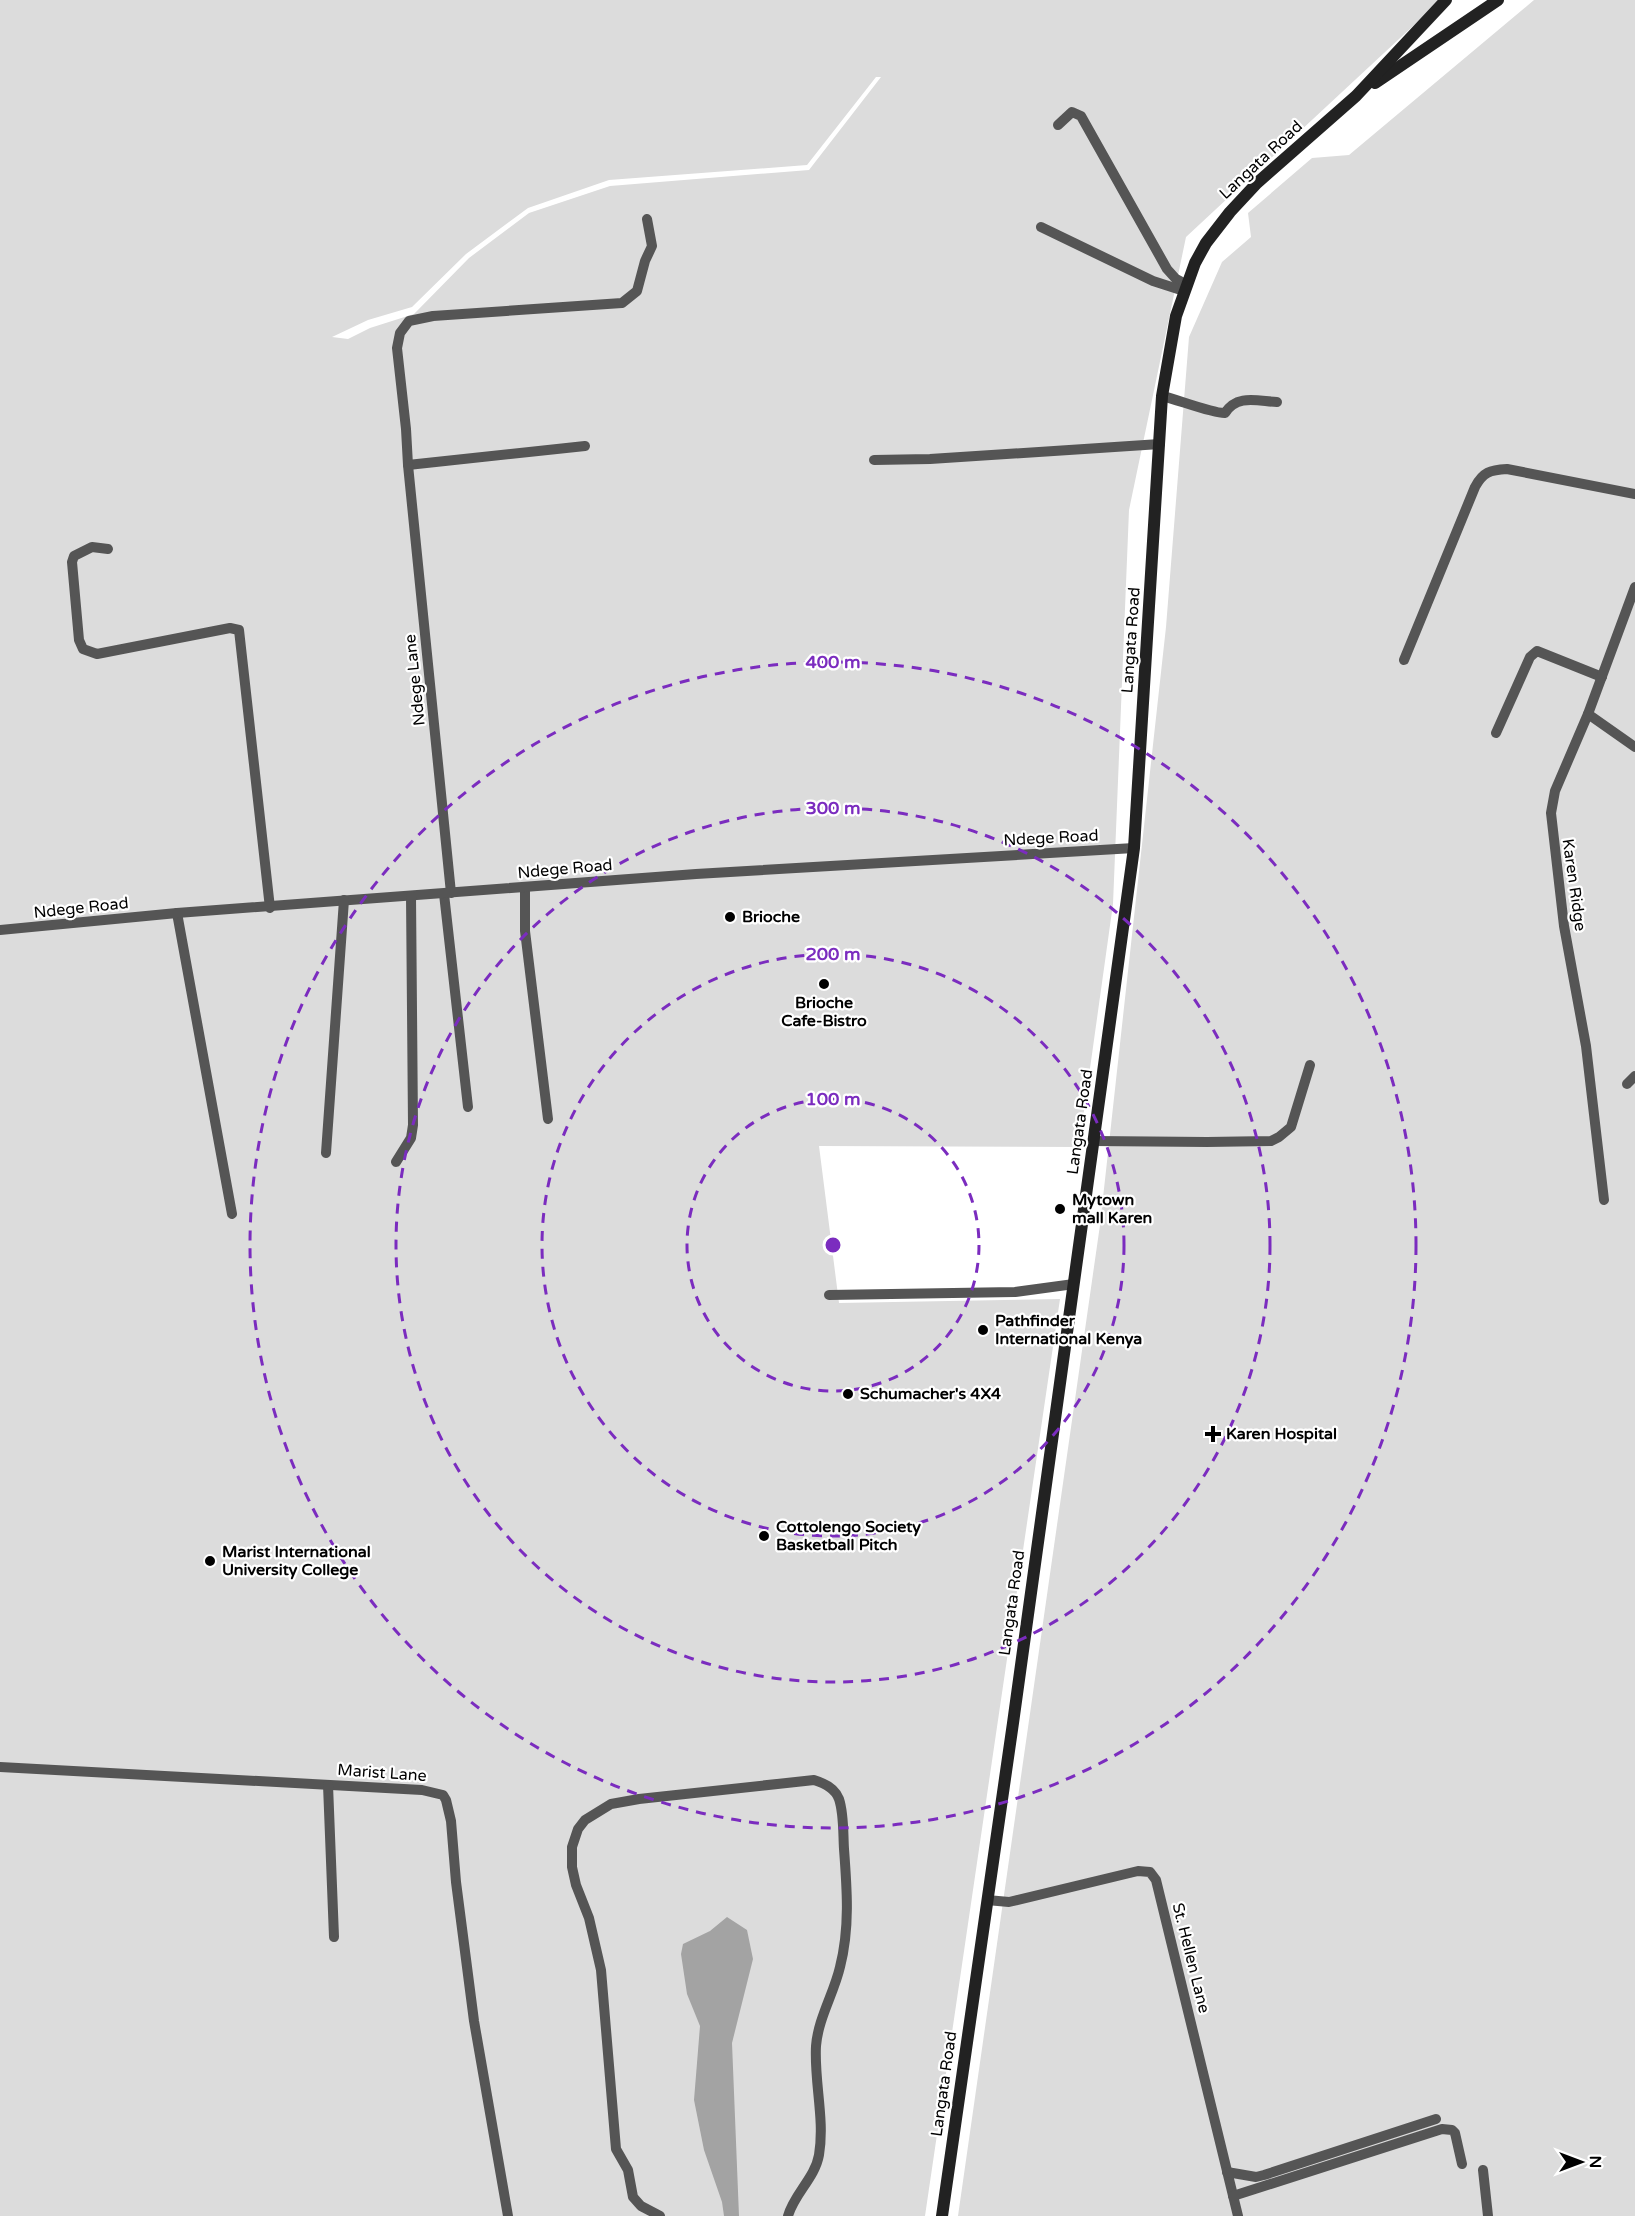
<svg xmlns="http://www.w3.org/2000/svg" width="1635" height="2216" font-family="'Varela Round',sans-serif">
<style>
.green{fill:#dcdcdc;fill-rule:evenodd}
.water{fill:#a3a3a3}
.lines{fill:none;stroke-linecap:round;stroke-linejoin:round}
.minor{stroke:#555;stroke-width:10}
.secondary{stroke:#222;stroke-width:12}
.ring{fill:none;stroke:#7b2cbf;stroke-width:3;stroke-dasharray:10 8}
.poi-dot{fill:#000;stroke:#fff;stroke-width:2}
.labels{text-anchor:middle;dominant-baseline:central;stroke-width:4.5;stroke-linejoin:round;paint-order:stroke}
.street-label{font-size:16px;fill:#000;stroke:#fff}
.poi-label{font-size:16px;font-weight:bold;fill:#000;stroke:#fff;text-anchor:start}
.centre{fill:#7b2cbf;stroke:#fff;stroke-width:3}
.ring-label{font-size:18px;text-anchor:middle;font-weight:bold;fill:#7b2cbf;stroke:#fff;stroke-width:4.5;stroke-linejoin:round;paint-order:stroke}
</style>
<rect width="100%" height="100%" fill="#fff"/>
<g class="green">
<path d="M 0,0 L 1441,0 L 1186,237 L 1129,510 L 1113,904 L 1079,1147 L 819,1146 L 839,1303 L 1060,1299 L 925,2216 L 0,2216 ZM 876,77 L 881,77 L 809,170 L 610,186 L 529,213 L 469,258 L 414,314 L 370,328 L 348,339 L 332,337 L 368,320 L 412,307 L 466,254 L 528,208 L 609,180 L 807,165 Z"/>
<path d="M 1534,0 L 1635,0 L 1635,2216 L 958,2216 L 1100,1225 L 1166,627 L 1189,337 L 1222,262 L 1251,237 L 1248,213 L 1312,158 L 1349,155 Z"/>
</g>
<path class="water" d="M 727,1917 L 747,1930 L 753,1959 L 732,2043 L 739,2216 L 724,2216 L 722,2202 L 704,2150 L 694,2100 L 700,2026 L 687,1994 L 681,1954 L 683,1944 L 710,1931 Z"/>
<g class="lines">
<g class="minor">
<path d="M 1058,125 L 1072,112 L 1081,116 L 1167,269 L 1176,279 L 1187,285"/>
<path d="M 1041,227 L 1153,281 L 1184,291"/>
<path d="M 1162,396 C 1176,399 1214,414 1225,413 C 1237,394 1257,401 1277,402"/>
<path d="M 874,460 L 930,459 L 1160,444"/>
<path d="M 408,465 L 585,446"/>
<path d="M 108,549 L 92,547 L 74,556 L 72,562 L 79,640 L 83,649 L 97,654 L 230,628 L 239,630 L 270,908"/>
<path d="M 1404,660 L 1475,487 C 1483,472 1490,470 1507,469 L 1635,494"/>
<path d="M 1588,714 L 1635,747"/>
<path d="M 1496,733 L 1530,657 L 1537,651 L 1602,677"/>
<path d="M 525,887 L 525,931 L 548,1119"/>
<path d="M 451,893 L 408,465 L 406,429 L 397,348 L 400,333 L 409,321 L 433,316 L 622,303 L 637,291 L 645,261 L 652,246 L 647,219"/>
<path d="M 444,894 L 468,1107"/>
<path d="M 177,913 L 232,1214"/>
<path d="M 0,930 L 177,913 L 696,874 L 1134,848"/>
<path d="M 1627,1084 L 1635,1076"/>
<path d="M 1093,1141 L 1207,1142 L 1271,1141 L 1279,1137 L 1291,1127 L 1310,1065"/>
<path d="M 326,1153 L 344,900"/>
<path d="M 396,1162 L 411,1138 L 413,1125 L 411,896"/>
<path d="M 1604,1200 L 1586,1046 L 1564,926 L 1551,813 L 1555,791 L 1588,714 L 1635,587"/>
<path d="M 829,1295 L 1015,1292 L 1074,1284"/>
<path d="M 0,1767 L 422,1790 L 443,1795 L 446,1800 L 451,1821 L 456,1882 L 474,2021 L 508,2216"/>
<path d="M 328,1785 L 334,1937"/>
<path d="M 987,1900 L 1009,1902 L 1138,1871 L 1150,1872 L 1156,1880 L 1238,2216"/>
<path d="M 1483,2170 L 1488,2216"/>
<path d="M 1227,2172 L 1256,2177 L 1264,2175 L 1436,2119"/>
<path d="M 1233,2196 L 1442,2129 L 1452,2130 L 1455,2133 L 1462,2164"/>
<path d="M 660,2216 L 641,2206 L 633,2197 L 628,2170 L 616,2149 L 601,1970 L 589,1918 L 576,1885 L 572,1867 L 572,1847 L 578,1829 L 585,1820 L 611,1804 L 639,1799 L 814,1780 C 824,1783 835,1788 839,1799 C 844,1814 843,1833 844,1849 C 847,1889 850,1928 840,1967 C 834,1993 818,2019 816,2046 C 814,2082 825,2119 819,2155 C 815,2178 794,2194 788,2216"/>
</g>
<g class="secondary">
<path d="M 1375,83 L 1498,0"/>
<path d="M 942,2216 L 1013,1723 L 1134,848 L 1162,396 L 1176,316 L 1195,263 L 1206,243 L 1230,212 L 1257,183 L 1356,96 L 1446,0"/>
</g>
</g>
<g class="ring">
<circle cx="833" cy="1245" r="146"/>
<circle cx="833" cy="1245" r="291"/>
<circle cx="833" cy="1245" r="437"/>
<circle cx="833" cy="1245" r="583"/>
</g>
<g class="poi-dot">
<circle cx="730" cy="917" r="6"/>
<circle cx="824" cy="984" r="6"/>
<circle cx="1060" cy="1209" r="6"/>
<circle cx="983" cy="1330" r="6"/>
<circle cx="848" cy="1394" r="6"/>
<path d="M1210 1425h6v6h6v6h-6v6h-6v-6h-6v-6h6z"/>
<circle cx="764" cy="1536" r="6"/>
<circle cx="210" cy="1561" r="6"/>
</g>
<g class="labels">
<g class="street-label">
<text transform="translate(1261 160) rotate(-43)">Langata Road</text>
<text transform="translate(1131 640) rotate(-86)">Langata Road</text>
<text transform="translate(415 680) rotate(-96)">Ndege Lane</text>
<text transform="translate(1051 838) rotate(-3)">Ndege Road</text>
<text transform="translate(565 869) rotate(-5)">Ndege Road</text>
<text transform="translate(1574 885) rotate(82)">Karen Ridge</text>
<text transform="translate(81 908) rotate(-6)">Ndege Road</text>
<text transform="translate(1080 1122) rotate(-82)">Langata Road</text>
<text transform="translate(1012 1603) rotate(-82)">Langata Road</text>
<text transform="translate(382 1773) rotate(4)">Marist Lane</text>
<text transform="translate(1191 1958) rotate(76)">St. Hellen Lane</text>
<text transform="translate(944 2084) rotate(-82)">Langata Road</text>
</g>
<g class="poi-label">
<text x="742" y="917">Brioche</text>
<text x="824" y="1003" text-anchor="middle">Brioche<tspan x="824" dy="18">Cafe-Bistro</tspan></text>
<text x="1072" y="1200">Mytown<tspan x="1072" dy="18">mall Karen</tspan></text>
<text x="995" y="1321">Pathfinder<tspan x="995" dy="18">International Kenya</tspan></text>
<text x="860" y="1394">Schumacher's 4X4</text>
<text x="1226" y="1434">Karen Hospital</text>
<text x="776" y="1527">Cottolengo Society<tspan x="776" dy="18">Basketball Pitch</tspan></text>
<text x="222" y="1552">Marist International<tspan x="222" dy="18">University College</tspan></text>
</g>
</g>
<circle cx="833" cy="1245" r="9" class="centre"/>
<g class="ring-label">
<text x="833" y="668">400 m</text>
<text x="833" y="814">300 m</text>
<text x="833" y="960">200 m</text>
<text x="833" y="1105">100 m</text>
</g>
<g transform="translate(1581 2162) rotate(90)" stroke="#ffffff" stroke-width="4.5" paint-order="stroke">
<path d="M0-4.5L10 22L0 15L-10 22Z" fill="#000000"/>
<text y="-9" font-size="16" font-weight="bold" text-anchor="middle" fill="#000000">N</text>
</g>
</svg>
